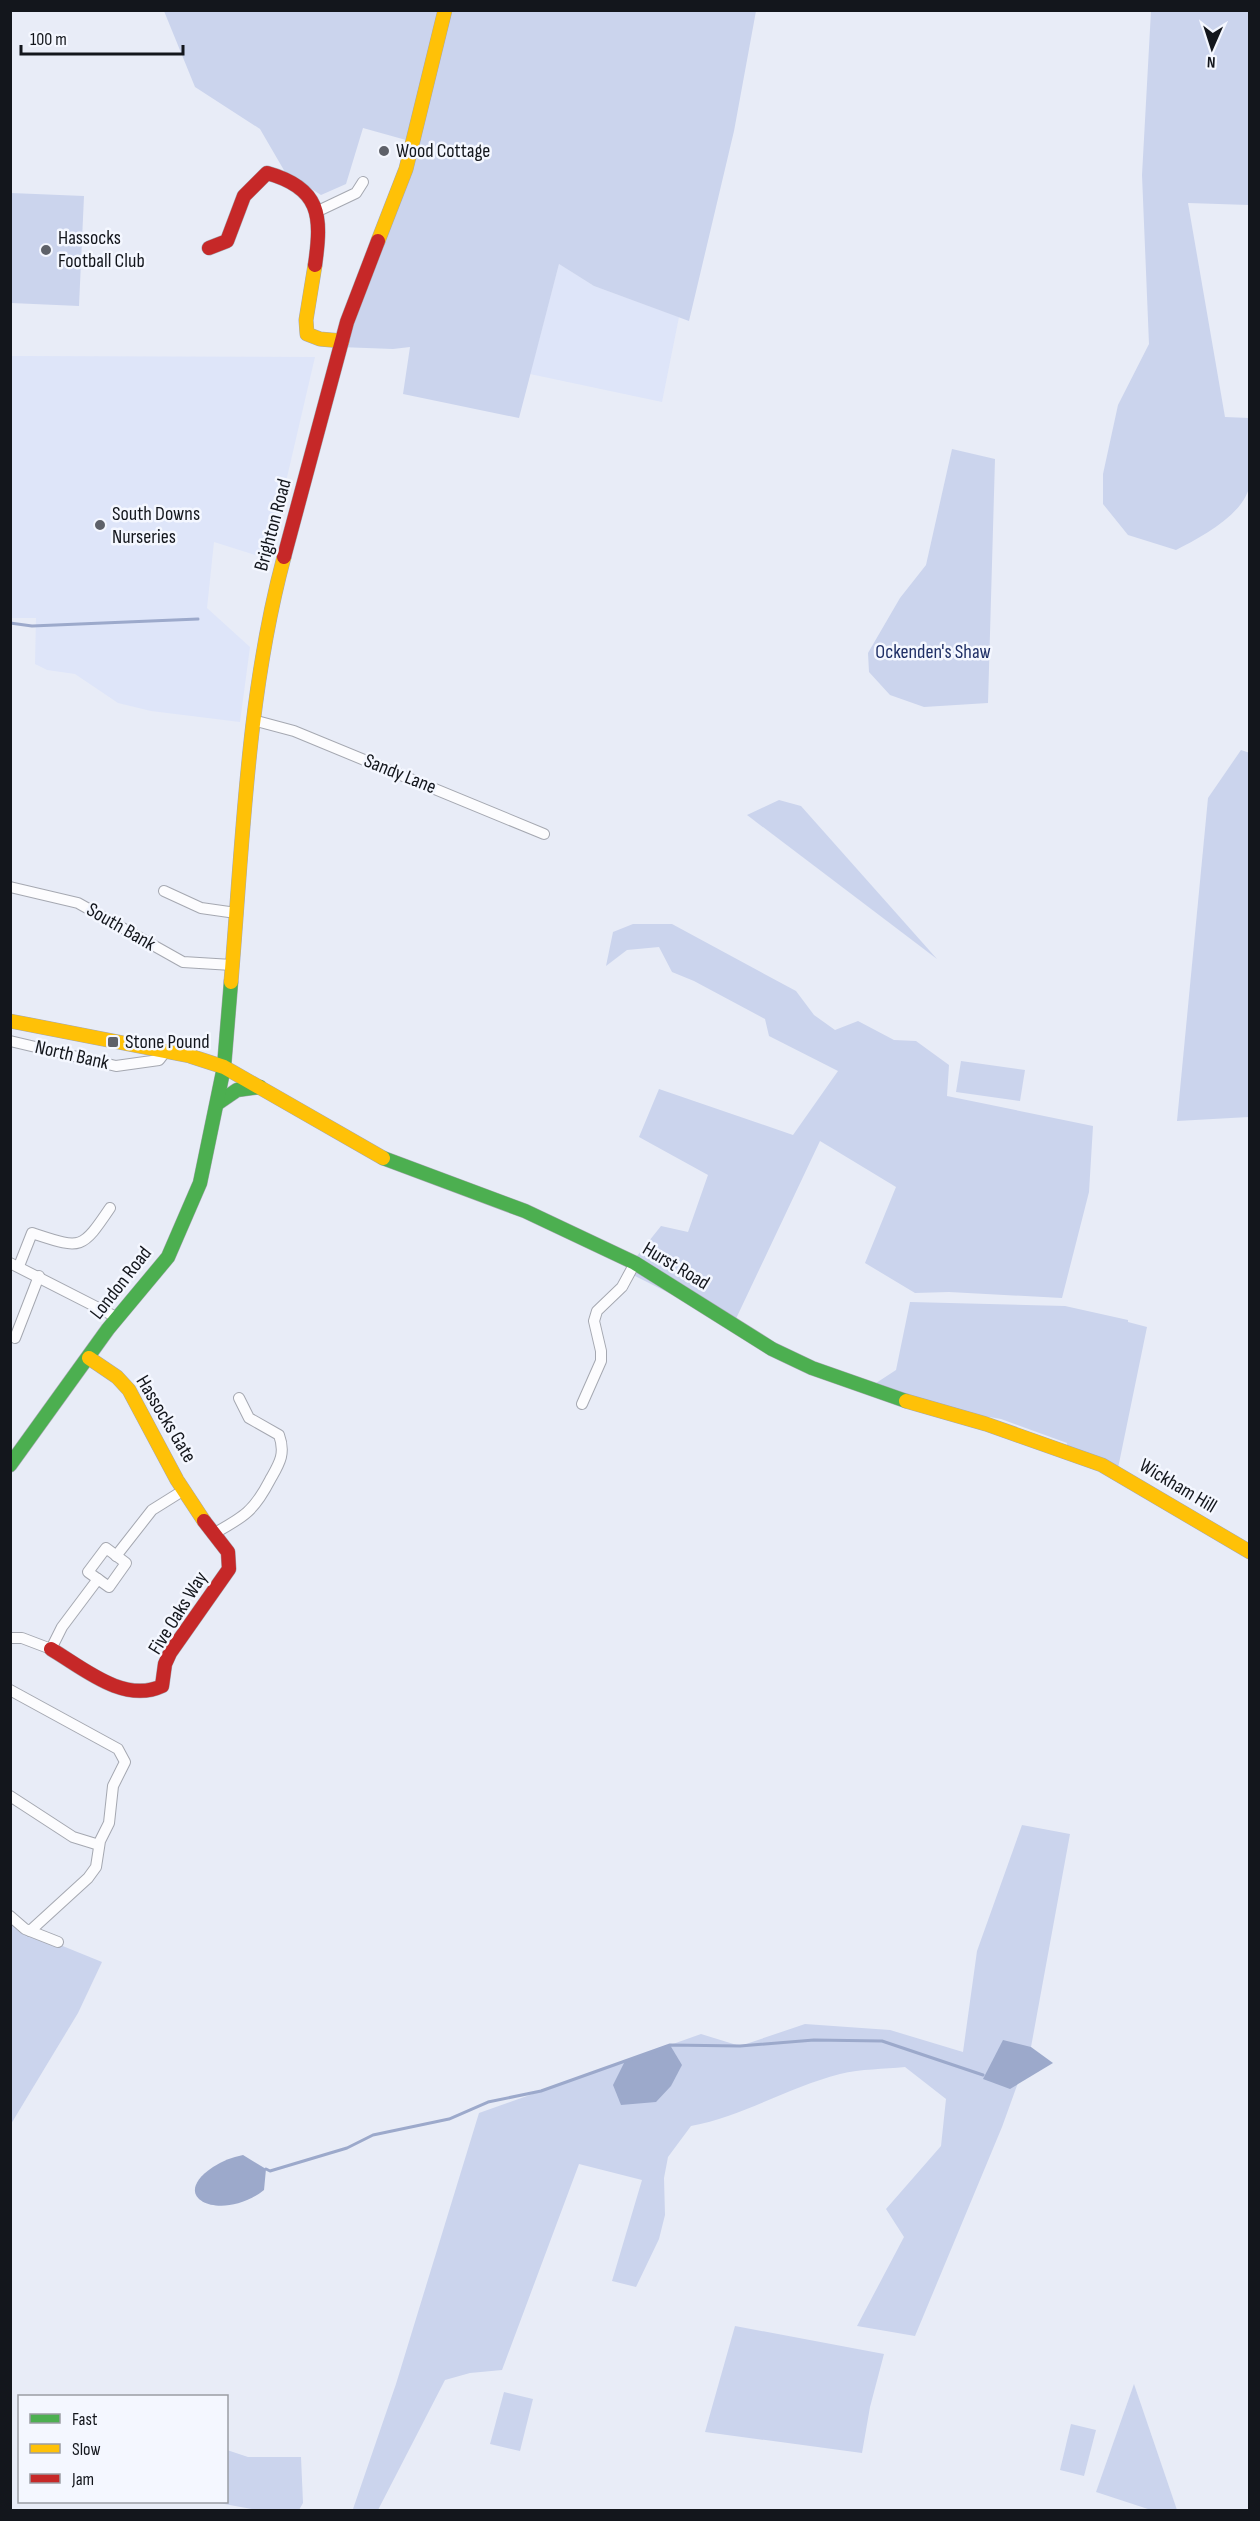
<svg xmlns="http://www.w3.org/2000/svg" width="1260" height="2521" font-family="'Sofia Sans Condensed',sans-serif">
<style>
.built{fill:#dee5f9}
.green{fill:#cbd4ed}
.water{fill:#9ca9cb}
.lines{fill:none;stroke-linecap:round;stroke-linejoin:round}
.stream{stroke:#9ca9cb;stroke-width:3}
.street-casing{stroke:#a5a8b1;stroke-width:12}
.fast-casing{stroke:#a5a8b1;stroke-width:15}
.slow-casing{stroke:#a5a8b1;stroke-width:15}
.jam-casing{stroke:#a5a8b1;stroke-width:15}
.street{stroke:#fcfcfe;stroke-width:10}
.fast{stroke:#4caf50;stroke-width:14}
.slow{stroke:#ffc107;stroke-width:14}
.jam{stroke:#c62828;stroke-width:14}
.poi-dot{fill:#5e6169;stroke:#f4f7ff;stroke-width:2}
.labels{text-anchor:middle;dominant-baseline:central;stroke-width:5;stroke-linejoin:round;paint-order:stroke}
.poi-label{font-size:20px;fill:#13161c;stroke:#f4f7ff;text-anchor:start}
.street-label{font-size:20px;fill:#13161c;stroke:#f4f7ff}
.park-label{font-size:20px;fill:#1f2f66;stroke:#f4f7ff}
</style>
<rect width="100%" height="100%" fill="#e8ecf7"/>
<g class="built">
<path d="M 559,264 L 594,286 L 679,317 L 662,402 L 530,374 Z"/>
<path d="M 11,356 L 315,357 L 268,559 L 214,542 L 207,608 L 250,647 L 240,722 L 151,711 L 118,703 L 75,674 L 47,670 L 35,664 L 36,618 L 11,618 Z"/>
</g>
<g class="green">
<path d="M 164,11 L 756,11 L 734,131 L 689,321 L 594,286 L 559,264 L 519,418 L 403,394 L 410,347 L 393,349 L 340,347 L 401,164 L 406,140 L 363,128 L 346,184 L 321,195 L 285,172 L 260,129 L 195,87 Z"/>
<path d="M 1151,11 L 1250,11 L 1249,205 L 1188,203 L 1225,417 L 1249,418 C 1250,439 1252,462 1250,483 C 1246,514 1201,537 1176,550 L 1128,535 L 1103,504 L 1103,474 L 1118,405 L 1149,344 L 1142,175 Z"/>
<path d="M 11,193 L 84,196 L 79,306 L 11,303 Z"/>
<path d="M 952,449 L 995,459 L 988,703 L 924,707 L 890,695 L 869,672 L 868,653 L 900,598 L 926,565 Z"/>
<path d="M 1241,750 L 1250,753 L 1249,1117 L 1177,1121 L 1208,798 Z"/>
<path d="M 779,800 L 801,806 L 937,959 L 747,815 Z"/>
<path d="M 633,924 L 672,924 L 796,991 L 814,1015 L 835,1030 L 858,1021 L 894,1040 L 916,1041 L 949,1065 L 947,1096 L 1093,1126 L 1089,1192 L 1062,1298 L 949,1292 L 915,1293 L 865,1263 L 896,1187 L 820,1141 L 733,1325 L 625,1271 L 661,1226 L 688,1232 L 708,1175 L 639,1137 L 659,1089 L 793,1135 L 838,1071 L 769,1036 L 765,1019 L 694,981 L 672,972 L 659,947 L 627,950 L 606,966 L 613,932 Z"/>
<path d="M 961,1061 L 1025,1070 L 1020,1101 L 956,1092 Z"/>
<path d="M 910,1302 L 1065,1306 L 1128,1320 L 1128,1322 L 1147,1327 L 1117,1473 L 1066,1451 L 1067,1443 L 1001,1419 L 943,1409 L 870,1387 L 896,1370 Z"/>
<path d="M 1022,1825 L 1070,1834 L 1031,2047 L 1002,2127 L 915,2336 L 857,2326 L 904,2237 L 886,2209 L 941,2146 L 946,2099 L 905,2067 C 884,2069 861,2069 840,2074 C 789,2087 743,2116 691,2126 L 668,2157 L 664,2178 L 665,2215 L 659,2239 L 636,2287 L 612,2281 L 642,2180 L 579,2164 L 502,2370 L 470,2373 L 445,2380 L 378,2510 L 353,2509 L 396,2384 L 479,2113 L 701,2034 L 740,2046 L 805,2024 L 890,2030 L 963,2052 L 977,1951 Z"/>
<path d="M 11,1925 L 102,1962 L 78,2013 L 11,2124 Z"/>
<path d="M 735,2326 L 884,2354 L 870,2407 L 862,2453 L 705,2432 Z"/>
<path d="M 1134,2384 L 1177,2510 L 1151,2510 L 1096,2492 Z"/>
<path d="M 504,2392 L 533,2399 L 520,2451 L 490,2444 Z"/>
<path d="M 1071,2424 L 1096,2430 L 1084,2476 L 1060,2470 Z"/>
<path d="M 227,2450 L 248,2457 L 301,2457 L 303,2503 L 299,2510 L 257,2510 L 213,2502 L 226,2502 Z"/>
</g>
<g class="water">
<path d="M 1003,2040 L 1031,2047 L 1053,2063 L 1010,2089 L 983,2079 Z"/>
<path d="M 670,2045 L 682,2065 L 671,2086 L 656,2102 L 621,2105 L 613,2085 L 625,2061 Z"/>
<path d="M 243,2155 L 266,2169 L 264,2190 C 223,2223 165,2199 213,2167 C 222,2161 232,2157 243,2155 Z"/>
</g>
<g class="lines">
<g class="stream">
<path d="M 10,623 L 32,626 L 198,619"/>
<path d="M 266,2169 L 270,2171 L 347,2148 L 373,2135 L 449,2119 L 488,2102 L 541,2091 L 670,2045 L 740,2046 L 814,2040 L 882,2041 L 983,2075"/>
</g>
<g class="street-casing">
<g id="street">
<path d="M 316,212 L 356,193 L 363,182"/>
<path d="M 253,720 L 294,731 L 544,834"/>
<path d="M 10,887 L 78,903 L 183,962 L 232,965"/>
<path d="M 164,891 L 201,908 L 236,913"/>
<path d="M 10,1041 L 116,1066 L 159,1060 L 166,1051"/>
<path d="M 10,1263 L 118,1318"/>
<path d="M 19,1266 L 32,1233 C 81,1249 81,1251 110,1208"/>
<path d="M 15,1338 L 39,1276"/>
<path d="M 582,1404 L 601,1361 L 601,1351 L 594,1321 L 597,1311 L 622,1287 L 635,1263"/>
<path d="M 213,1534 C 244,1517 254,1511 270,1480 C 279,1464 286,1454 279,1435 L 249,1418 L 239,1398"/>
<path d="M 106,1548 L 126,1563 L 109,1587 L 88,1572 Z"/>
<path d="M 116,1556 L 152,1510 L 184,1490"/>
<path d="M 10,1638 L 22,1638 L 51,1649 L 62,1627 L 98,1579"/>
<path d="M 10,1690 L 118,1749 L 125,1762 L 113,1786 L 109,1823 L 100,1841 L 96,1867 L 88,1878 L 30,1931"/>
<path d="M 10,1796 L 73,1837 L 99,1845"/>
<path d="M 10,1916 L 25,1929 L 58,1942"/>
</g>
</g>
<g class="fast-casing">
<g id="fast">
<path d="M 218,1103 L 237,1090 L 260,1087"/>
<path d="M 383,1158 L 525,1211 L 635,1263 L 772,1349 L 812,1368 L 906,1401"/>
<path d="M 10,1465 L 108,1329 L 168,1257 L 200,1183 L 224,1067 L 231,982"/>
</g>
</g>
<g class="slow-casing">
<g id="slow">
<path d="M 378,241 L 406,169 L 445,10"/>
<path d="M 315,265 L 306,320 L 307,334 L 320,339 L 342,341"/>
<path d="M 231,982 C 243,840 247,695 284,557"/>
<path d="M 10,1021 L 190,1056 L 224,1067 L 383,1158"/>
<path d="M 89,1358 L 117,1377 L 129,1390 L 177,1480 L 204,1521"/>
<path d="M 906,1401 L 986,1424 L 1102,1465 L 1250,1552"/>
</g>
</g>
<g class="jam-casing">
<g id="jam">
<path d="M 209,248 L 227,241 L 244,196 L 267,173 C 321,188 322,216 315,265"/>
<path d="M 284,557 L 347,322 L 378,241"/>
<path d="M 51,1649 C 83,1668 124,1704 162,1686 L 165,1664 L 170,1653 L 229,1569 L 228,1552 L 204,1521"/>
</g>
</g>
<use href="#street" class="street"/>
<use href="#fast" class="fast"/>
<use href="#slow" class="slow"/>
<use href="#jam" class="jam"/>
</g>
<g class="poi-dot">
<circle cx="384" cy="151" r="6"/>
<circle cx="46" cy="250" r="6"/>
<circle cx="100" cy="525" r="6"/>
<rect x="107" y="1036" width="12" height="12" rx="3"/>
</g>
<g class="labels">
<g class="poi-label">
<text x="396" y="151">Wood Cottage</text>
<text x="58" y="238">Hassocks<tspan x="58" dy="23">Football Club</tspan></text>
<text x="112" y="514">South Downs<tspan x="112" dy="23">Nurseries</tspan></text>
<text x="125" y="1042">Stone Pound</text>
</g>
<g class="street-label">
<text transform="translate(273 525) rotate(-75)">Brighton Road</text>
<text transform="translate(400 774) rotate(22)">Sandy Lane</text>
<text transform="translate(121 927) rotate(30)">South Bank</text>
<text transform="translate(72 1055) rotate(13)">North Bank</text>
<text transform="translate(676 1266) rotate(31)">Hurst Road</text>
<text transform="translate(121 1283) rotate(-52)">London Road</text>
<text transform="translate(166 1419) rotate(59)">Hassocks Gate</text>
<text transform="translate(1178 1486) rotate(31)">Wickham Hill</text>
<text transform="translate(178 1613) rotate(-58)">Five Oaks Way</text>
</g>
<g class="park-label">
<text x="933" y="652">Ockenden's Shaw</text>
</g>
</g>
<rect width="1260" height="2521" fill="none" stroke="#13161c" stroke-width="24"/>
<rect x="18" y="2395" width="210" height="108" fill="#f4f7ff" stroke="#9a9da4" stroke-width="1.5"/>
<rect x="30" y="2414" width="30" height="9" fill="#4caf50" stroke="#9a9da4" stroke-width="1.5"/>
<text x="72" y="2425" font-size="18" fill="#13161c">Fast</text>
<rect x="30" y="2444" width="30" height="9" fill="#ffc107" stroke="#9a9da4" stroke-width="1.5"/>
<text x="72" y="2455" font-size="18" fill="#13161c">Slow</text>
<rect x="30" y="2474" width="30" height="9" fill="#c62828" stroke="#9a9da4" stroke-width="1.5"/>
<text x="72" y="2485" font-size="18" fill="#13161c">Jam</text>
<g transform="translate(1212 48) rotate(183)" stroke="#f4f7ff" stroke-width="4.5" paint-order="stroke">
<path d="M0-4.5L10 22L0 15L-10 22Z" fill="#13161c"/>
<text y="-9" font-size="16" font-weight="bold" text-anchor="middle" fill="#13161c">N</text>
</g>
<path d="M21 45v9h162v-9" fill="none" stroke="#13161c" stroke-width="3"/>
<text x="30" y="45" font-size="18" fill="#13161c" stroke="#f4f7ff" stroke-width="4.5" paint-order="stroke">100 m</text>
</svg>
